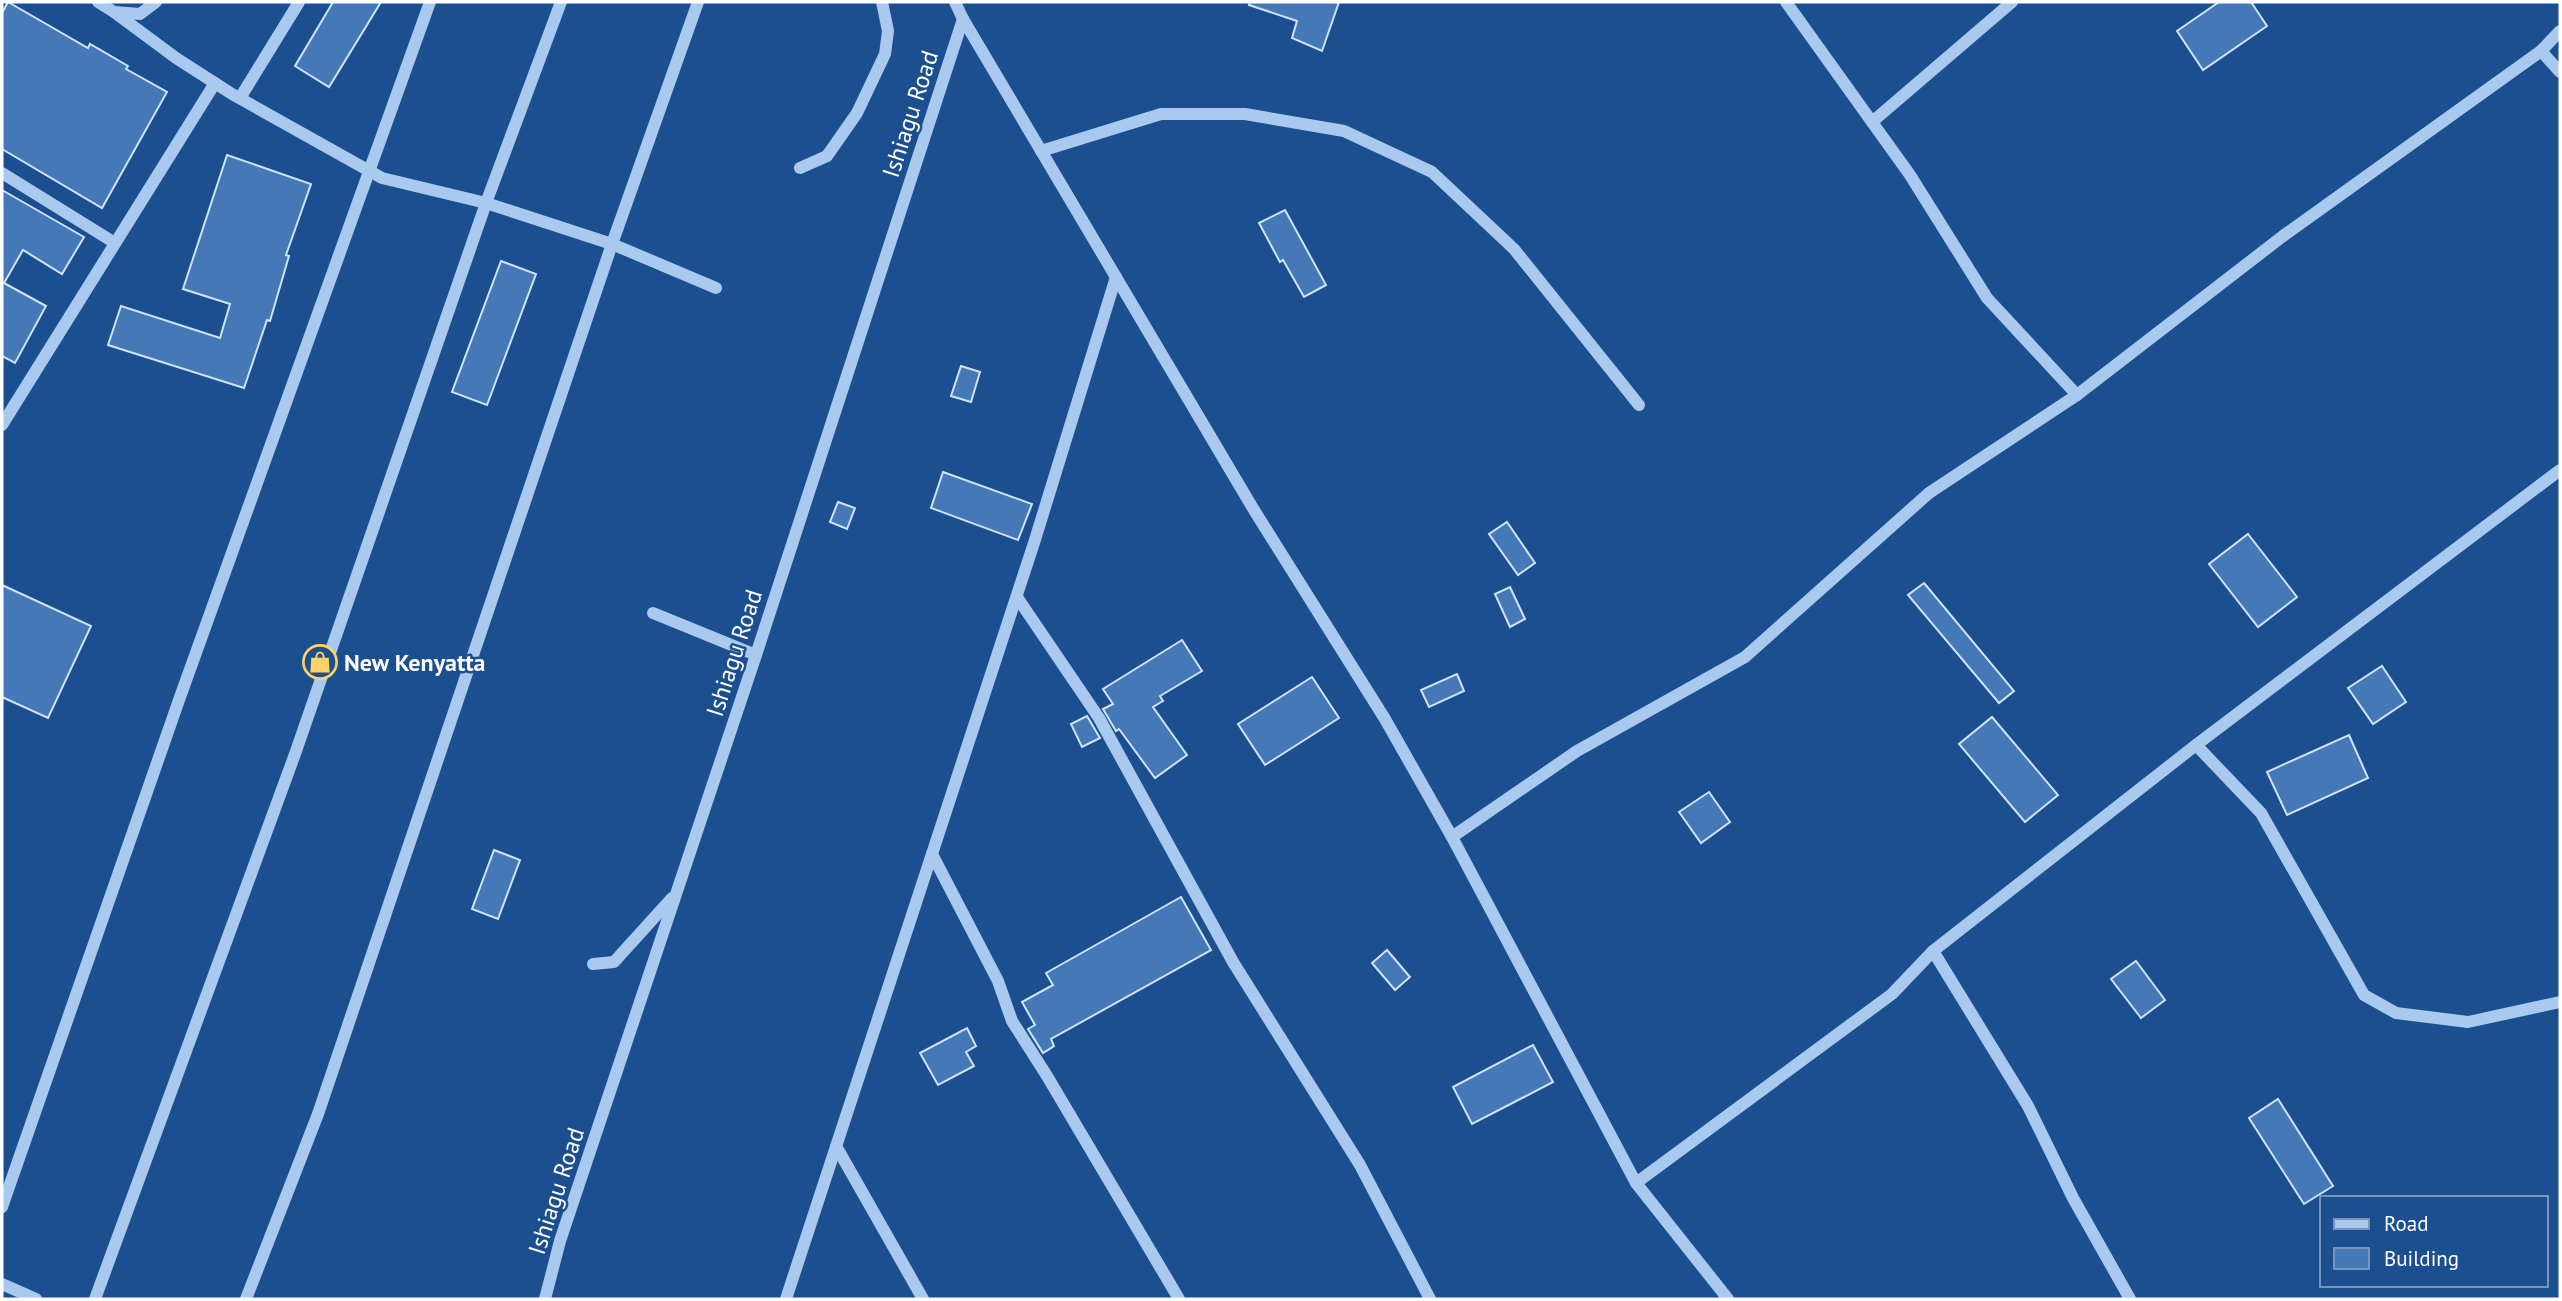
<svg xmlns="http://www.w3.org/2000/svg" width="2562" height="1301" font-family="'PT Sans',sans-serif">
<style>
.building{fill:#4478b7;stroke:#cfe3fa;stroke-width:2}
.lines{fill:none;stroke-linecap:round;stroke-linejoin:round}
.minor{stroke:#a9c9ee;stroke-width:12}
.labels{text-anchor:middle;dominant-baseline:central;stroke-width:5;stroke-linejoin:round;paint-order:stroke}
.street-label{font-size:24px;fill:#fff;stroke:#1b4f8f}
.poi-label{font-size:24px;font-weight:bold;fill:#fff;stroke:#1b4f8f;text-anchor:start}
</style>
<rect width="100%" height="100%" fill="#1b4f8f"/>
<g class="building">
<path d="M 8,2 L 88,48 L 90,44 L 128,66 L 126,69 L 167,92 L 102,208 L 2,149 L 2,13 Z"/>
<path d="M 333,2 L 381,2 L 329,87 L 295,66 Z"/>
<path d="M 1250,2 L 1339,2 L 1322,51 L 1292,38 L 1297,21 L 1249,5 Z"/>
<path d="M 2219,2 L 2251,2 L 2267,26 L 2203,70 L 2177,31 Z"/>
<path d="M 227,155 L 311,184 L 286,255 L 289,256 L 270,321 L 267,320 L 244,388 L 108,345 L 121,306 L 220,338 L 230,304 L 183,289 Z"/>
<path d="M 2,190 L 84,237 L 62,274 L 23,250 L 4,283 L 46,306 L 15,363 L 2,356 Z"/>
<path d="M 1285,210 L 1326,285 L 1304,297 L 1283,260 L 1280,262 L 1259,223 Z"/>
<path d="M 501,261 L 536,274 L 487,405 L 452,392 Z"/>
<path d="M 961,366 L 980,372 L 971,402 L 951,396 Z"/>
<path d="M 943,472 L 1032,504 L 1018,540 L 931,508 Z"/>
<path d="M 838,502 L 855,508 L 847,529 L 830,522 Z"/>
<path d="M 1507,522 L 1535,563 L 1518,575 L 1489,534 Z"/>
<path d="M 2248,534 L 2297,597 L 2258,627 L 2209,564 Z"/>
<path d="M 1924,583 L 2014,691 L 1999,703 L 1908,595 Z"/>
<path d="M 2,585 L 91,626 L 48,718 L 2,697 Z"/>
<path d="M 1510,587 L 1525,619 L 1510,627 L 1495,594 Z"/>
<path d="M 1182,640 L 1202,671 L 1160,696 L 1163,701 L 1153,707 L 1187,755 L 1155,778 L 1119,729 L 1116,731 L 1103,709 L 1113,704 L 1103,689 Z"/>
<path d="M 2382,666 L 2406,702 L 2373,724 L 2348,688 Z"/>
<path d="M 1457,674 L 1464,691 L 1429,707 L 1421,690 Z"/>
<path d="M 1312,677 L 1339,718 L 1265,765 L 1238,724 Z"/>
<path d="M 1087,716 L 1100,738 L 1082,747 L 1071,724 Z"/>
<path d="M 1992,717 L 2058,795 L 2025,822 L 1959,744 Z"/>
<path d="M 2349,735 L 2368,778 L 2287,815 L 2267,772 Z"/>
<path d="M 1709,792 L 1730,822 L 1701,843 L 1679,812 Z"/>
<path d="M 494,850 L 520,860 L 498,919 L 472,909 Z"/>
<path d="M 1181,897 L 1211,950 L 1051,1039 L 1054,1046 L 1043,1053 L 1028,1029 L 1035,1025 L 1022,1002 L 1053,985 L 1046,973 Z"/>
<path d="M 1387,950 L 1410,977 L 1395,990 L 1372,963 Z"/>
<path d="M 2136,961 L 2165,1000 L 2141,1018 L 2111,979 Z"/>
<path d="M 967,1028 L 976,1046 L 966,1052 L 974,1066 L 938,1085 L 920,1053 Z"/>
<path d="M 1533,1045 L 1553,1082 L 1472,1124 L 1453,1087 Z"/>
<path d="M 2278,1099 L 2333,1186 L 2304,1204 L 2249,1118 Z"/>
</g>
<g class="lines">
<g class="minor">
<path d="M 98,2 L 114,12 L 140,14 L 156,2"/>
<path d="M 955,2 L 963,19 L 1254,510 L 1385,719 L 1452,837 L 1636,1183 L 1728,1299"/>
<path d="M 1786,2 L 1910,175 L 1987,298 L 2077,395"/>
<path d="M 114,12 L 176,58 L 232,94 L 382,178 L 486,203 L 612,244 L 716,288"/>
<path d="M 2541,51 L 2560,72"/>
<path d="M 240,98 L 299,2"/>
<path d="M 1872,122 L 2012,2"/>
<path d="M 1041,151 L 1161,114 L 1245,114 L 1344,131 L 1432,172 L 1514,249 L 1639,405"/>
<path d="M 800,168 L 827,156 L 857,113 L 885,54 L 888,31 L 882,2"/>
<path d="M 2,173 L 115,243"/>
<path d="M 2,425 L 215,83"/>
<path d="M 1017,597 L 1099,718 L 1233,962 L 1360,1165 L 1430,1299"/>
<path d="M 653,613 L 756,655"/>
<path d="M 2196,745 L 2261,813 L 2364,995 L 2396,1013 L 2468,1022 L 2560,1002"/>
<path d="M 1452,837 L 1577,751 L 1745,657 L 1929,493 L 2077,395 L 2283,236 L 2541,51 L 2560,31"/>
<path d="M 932,854 L 998,981 L 1012,1021 L 1047,1076 L 1179,1299"/>
<path d="M 1933,951 L 2028,1106 L 2073,1198 L 2130,1299"/>
<path d="M 593,964 L 614,962 L 672,898"/>
<path d="M 836,1146 L 923,1299"/>
<path d="M 1636,1183 L 1892,994 L 1933,951 L 2196,745 L 2560,470"/>
<path d="M 2,1207 L 179,700 L 430,2"/>
<path d="M 2,1284 L 36,1299"/>
<path d="M 95,1299 L 295,754 L 486,203 L 561,2"/>
<path d="M 246,1299 L 318,1114 L 612,244 L 698,2"/>
<path d="M 545,1299 L 560,1241 L 756,655 L 963,19"/>
<path d="M 786,1299 L 1034,543 L 1116,277"/>
</g>
</g>
<defs>
<g id="shop-ring" transform="scale(1.75)"><circle r="9.5" fill="#1b4f8f" stroke="#ffd166" stroke-width="1.5"/><path d="M-5-2.5h2.3a2.7 3.5 0 0 1 5.4 0H5L5.5 6h-11ZM-1.5-2.5h3a1.5 2.3 0 0 0-3 0Z" fill="#ffd166"/></g>
</defs>
<g fill-rule="evenodd">
<use href="#shop-ring" x="320" y="662"/>
</g>
<g class="labels">
<g class="street-label">
<text transform="translate(910 114) rotate(-72)">Ishiagu Road</text>
<text transform="translate(734 653) rotate(-72)">Ishiagu Road</text>
<text transform="translate(556 1191) rotate(-72)">Ishiagu Road</text>
</g>
<g class="poi-label">
<text x="344" y="662">New Kenyatta</text>
</g>
</g>
<rect width="2562" height="1301" fill="none" stroke="#ffffff" stroke-width="7"/>
<rect x="2320" y="1196" width="228" height="91" fill="#1b4f8f" stroke="#7695bc" stroke-width="2"/>
<rect x="2334" y="1219" width="35" height="10" fill="#a9c9ee" stroke="#7695bc" stroke-width="2"/>
<text x="2384" y="1231" font-size="21" fill="#ffffff">Road</text>
<rect x="2334" y="1248" width="35" height="21" fill="#4478b7" stroke="#7695bc" stroke-width="2"/>
<text x="2384" y="1266" font-size="21" fill="#ffffff">Building</text>
</svg>
